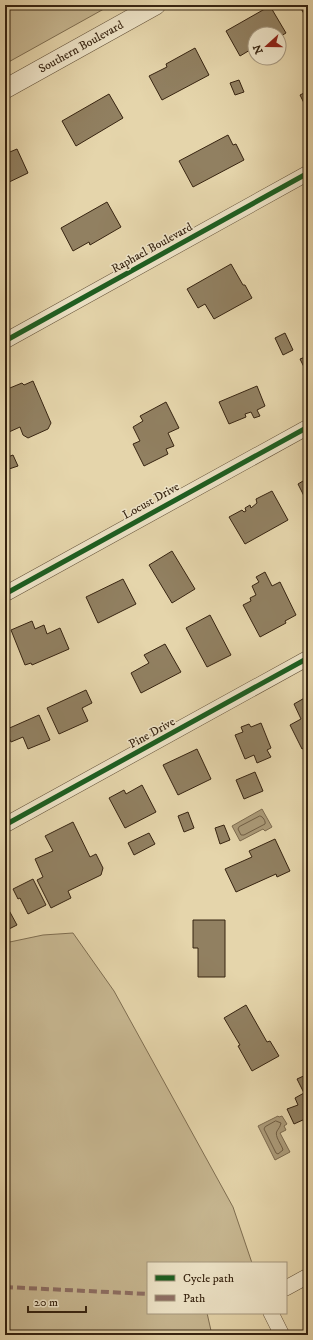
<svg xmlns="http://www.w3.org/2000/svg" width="313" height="1340" font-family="'IM FELL DW Pica',serif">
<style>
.green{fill:#c7b791;stroke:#7f6e51}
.water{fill:#a97;stroke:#7c6a4e}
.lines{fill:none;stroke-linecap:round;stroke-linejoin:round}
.shore{stroke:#705e44;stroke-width:1}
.building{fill:#918061;stroke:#372411}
.minor-casing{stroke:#625038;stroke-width:16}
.tertiary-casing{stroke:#625038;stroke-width:20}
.minor{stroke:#eee4c8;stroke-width:15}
.tertiary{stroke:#eee4c8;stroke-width:19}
.quiet{stroke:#8d6e63;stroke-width:4;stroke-dasharray:8 4;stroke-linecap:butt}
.cycleway-casing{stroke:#eee4c8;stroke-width:8}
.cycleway{stroke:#1b5e20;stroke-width:5}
.labels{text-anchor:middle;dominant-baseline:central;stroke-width:3;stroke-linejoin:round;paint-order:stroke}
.street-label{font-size:12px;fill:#372411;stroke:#eee4c8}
</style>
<rect width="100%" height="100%" fill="#e5d5ab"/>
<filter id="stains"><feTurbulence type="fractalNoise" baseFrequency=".005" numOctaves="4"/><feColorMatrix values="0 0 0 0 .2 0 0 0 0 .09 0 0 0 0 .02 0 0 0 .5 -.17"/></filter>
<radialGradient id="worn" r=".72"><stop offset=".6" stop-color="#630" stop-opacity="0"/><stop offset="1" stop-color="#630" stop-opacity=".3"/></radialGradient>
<g class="green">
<path d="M 5,5 L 111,5 L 5,64 Z"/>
<path d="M 73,933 L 114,991 L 233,1207 L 252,1263 L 148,1263 L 148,1313 L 207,1313 L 212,1335 L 5,1335 L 5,943 L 43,935 Z"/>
</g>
<g class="water">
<path d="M 262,809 L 272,827 L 265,831 L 263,829 L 240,841 L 232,826 Z"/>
<path d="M 278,1116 L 279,1117 L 282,1116 L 287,1124 L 284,1126 L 286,1130 L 280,1133 L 290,1152 L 275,1160 L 258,1126 Z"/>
</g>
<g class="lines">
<g class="shore">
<path d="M 260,816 C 263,816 266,822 265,824 L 244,835 L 241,835 L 238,829 L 239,827 Z"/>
<path d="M 276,1121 L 281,1123 C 280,1127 279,1128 277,1131 C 274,1136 282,1145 283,1150 L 278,1154 L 276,1153 L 264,1129 L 265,1127 Z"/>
</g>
</g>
<g class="building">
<path d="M 299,5 L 308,5 L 308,18 L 307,19 Z"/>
<path d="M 270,6 L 286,33 L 279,37 L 279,34 L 255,34 L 255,47 L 240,56 L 226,31 Z"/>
<path d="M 195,48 L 209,75 L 162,100 L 149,76 L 167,67 L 166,64 Z"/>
<path d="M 239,80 L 244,92 L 235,95 L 230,83 Z"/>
<path d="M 308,91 L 308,111 L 300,95 Z"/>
<path d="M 109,94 L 123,118 L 76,146 L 62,121 Z"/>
<path d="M 228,135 L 233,145 L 236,144 L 244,160 L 193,187 L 179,161 Z"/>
<path d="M 17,149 L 28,173 L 5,184 L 5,154 Z"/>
<path d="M 107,202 L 121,227 L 90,245 L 89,242 L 73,251 L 61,228 Z"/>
<path d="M 231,264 L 243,285 L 245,285 L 252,298 L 214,319 L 205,304 L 198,308 L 187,289 Z"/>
<path d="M 285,333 L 293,350 L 283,355 L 275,338 Z"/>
<path d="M 308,356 L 308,375 L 300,359 Z"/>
<path d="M 33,381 L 51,423 L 48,429 L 28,438 L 23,435 L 20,427 L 9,432 L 5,423 L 5,390 L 22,383 L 24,385 Z"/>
<path d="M 257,386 L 265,406 L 257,410 L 260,416 L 254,418 L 251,412 L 245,414 L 246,417 L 229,424 L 219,402 Z"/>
<path d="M 166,402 L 179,428 L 168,433 L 174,446 L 166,449 L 168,454 L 144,466 L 133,444 L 140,441 L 133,427 L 143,421 L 140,416 Z"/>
<path d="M 13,455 L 18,466 L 6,470 L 5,458 Z"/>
<path d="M 308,478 L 308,504 L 298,484 Z"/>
<path d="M 272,491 L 288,520 L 245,544 L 229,517 L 242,510 L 244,512 L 246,511 L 245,508 L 250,505 L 251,508 L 257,503 L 256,499 Z"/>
<path d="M 172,551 L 195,589 L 172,603 L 149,565 Z"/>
<path d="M 265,572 L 272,586 L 280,582 L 296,615 L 285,621 L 286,623 L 260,637 L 243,605 L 251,601 L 250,598 L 256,595 L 252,586 L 259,582 L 256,577 Z"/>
<path d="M 123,579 L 136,604 L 98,623 L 86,597 Z"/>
<path d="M 210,615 L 231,655 L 207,667 L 186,628 Z"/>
<path d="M 32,621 L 35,629 L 44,625 L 47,634 L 60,628 L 69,649 L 32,665 L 31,663 L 25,665 L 11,630 Z"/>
<path d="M 165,644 L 181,672 L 141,693 L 131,673 L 149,663 L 144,655 Z"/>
<path d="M 86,690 L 92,703 L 82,708 L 88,721 L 59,734 L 47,708 Z"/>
<path d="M 308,696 L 308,746 L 302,749 L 290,725 L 301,719 L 294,704 Z"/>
<path d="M 39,715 L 50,740 L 28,749 L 23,737 L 11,742 L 5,730 Z"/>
<path d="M 261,723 L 271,748 L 267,750 L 271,757 L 257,763 L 254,755 L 245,759 L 235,735 L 243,732 L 241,727 L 249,724 L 251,727 Z"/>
<path d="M 197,749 L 211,779 L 178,795 L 163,765 Z"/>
<path d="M 255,772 L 263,791 L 244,799 L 236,780 Z"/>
<path d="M 142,785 L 156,812 L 125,828 L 109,798 L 124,790 L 126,794 Z"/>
<path d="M 188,812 L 194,828 L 184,832 L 178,816 Z"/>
<path d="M 73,822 L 90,857 L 96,854 L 103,868 L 101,875 L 68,891 L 71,898 L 51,908 L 37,880 L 43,877 L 35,859 L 53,851 L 45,836 Z"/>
<path d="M 224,825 L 230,840 L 220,844 L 215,828 Z"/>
<path d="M 149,833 L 155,844 L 134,855 L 128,843 Z"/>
<path d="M 275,839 L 290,871 L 277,877 L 276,874 L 236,892 L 225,869 L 252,857 L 249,851 Z"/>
<path d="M 33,879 L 46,905 L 28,914 L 20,898 L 18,899 L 13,889 Z"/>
<path d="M 5,903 L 17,925 L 7,930 L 5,925 Z"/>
<path d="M 193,920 L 225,920 L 225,977 L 198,977 L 198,948 L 193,948 Z"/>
<path d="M 246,1005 L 267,1042 L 270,1041 L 279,1056 L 252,1071 L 238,1046 L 240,1045 L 224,1018 Z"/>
<path d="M 308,1074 L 308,1126 L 305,1119 L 294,1124 L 287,1109 L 298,1105 L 295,1098 L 304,1093 L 297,1079 Z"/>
</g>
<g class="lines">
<g class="minor-casing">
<g id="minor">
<path d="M 5,341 L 308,173"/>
<path d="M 5,594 L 308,427"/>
<path d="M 5,825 L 308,658"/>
<path d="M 286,1288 L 308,1276"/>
<path d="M 271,1313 L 282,1335"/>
</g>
</g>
<g class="tertiary-casing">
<path id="tertiary" d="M 5,89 L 156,5"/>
</g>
<use href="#minor" class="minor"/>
<use href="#tertiary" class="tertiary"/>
<path class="quiet" d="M 5,1287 L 148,1294"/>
<g class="cycleway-casing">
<g id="cycleway">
<path d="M 5,341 L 308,173"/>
<path d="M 5,594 L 308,427"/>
<path d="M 5,825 L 308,658"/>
</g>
</g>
<use href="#cycleway" class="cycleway"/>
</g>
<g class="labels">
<g class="street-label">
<text transform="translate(81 47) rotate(-29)">Southern Boulevard</text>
<text transform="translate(152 248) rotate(-29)">Raphael Boulevard</text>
<text transform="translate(151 501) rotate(-29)">Locust Drive</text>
<text transform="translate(152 733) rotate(-29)">Pine Drive</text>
</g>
</g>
<rect width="313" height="1340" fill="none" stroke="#e5d5ab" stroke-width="20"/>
<rect x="6" y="6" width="301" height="1328" fill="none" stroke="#372411" stroke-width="2"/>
<rect x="10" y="10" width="293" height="1320" fill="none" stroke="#372411"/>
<rect x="147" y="1262" width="140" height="52" fill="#eee4c8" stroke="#a5977f"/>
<rect x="155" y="1275" width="20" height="6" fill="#1b5e20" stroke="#a5977f"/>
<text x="183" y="1282" font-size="12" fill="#372411">Cycle path</text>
<rect x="155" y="1295" width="20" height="6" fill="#8d6e63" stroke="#a5977f"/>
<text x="183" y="1302" font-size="12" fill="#372411">Path</text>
<g transform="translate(267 46) rotate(249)"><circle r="19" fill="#eee4c8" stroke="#a5977f"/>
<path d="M0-3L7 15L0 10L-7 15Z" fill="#8f2418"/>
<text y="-6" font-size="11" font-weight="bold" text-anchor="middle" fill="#372411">N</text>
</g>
<path d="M28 1306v6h58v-6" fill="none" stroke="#372411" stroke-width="2"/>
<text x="34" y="1306" font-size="12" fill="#372411" stroke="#eee4c8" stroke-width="3" paint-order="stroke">20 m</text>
<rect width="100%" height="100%" filter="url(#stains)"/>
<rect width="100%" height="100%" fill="url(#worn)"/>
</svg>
